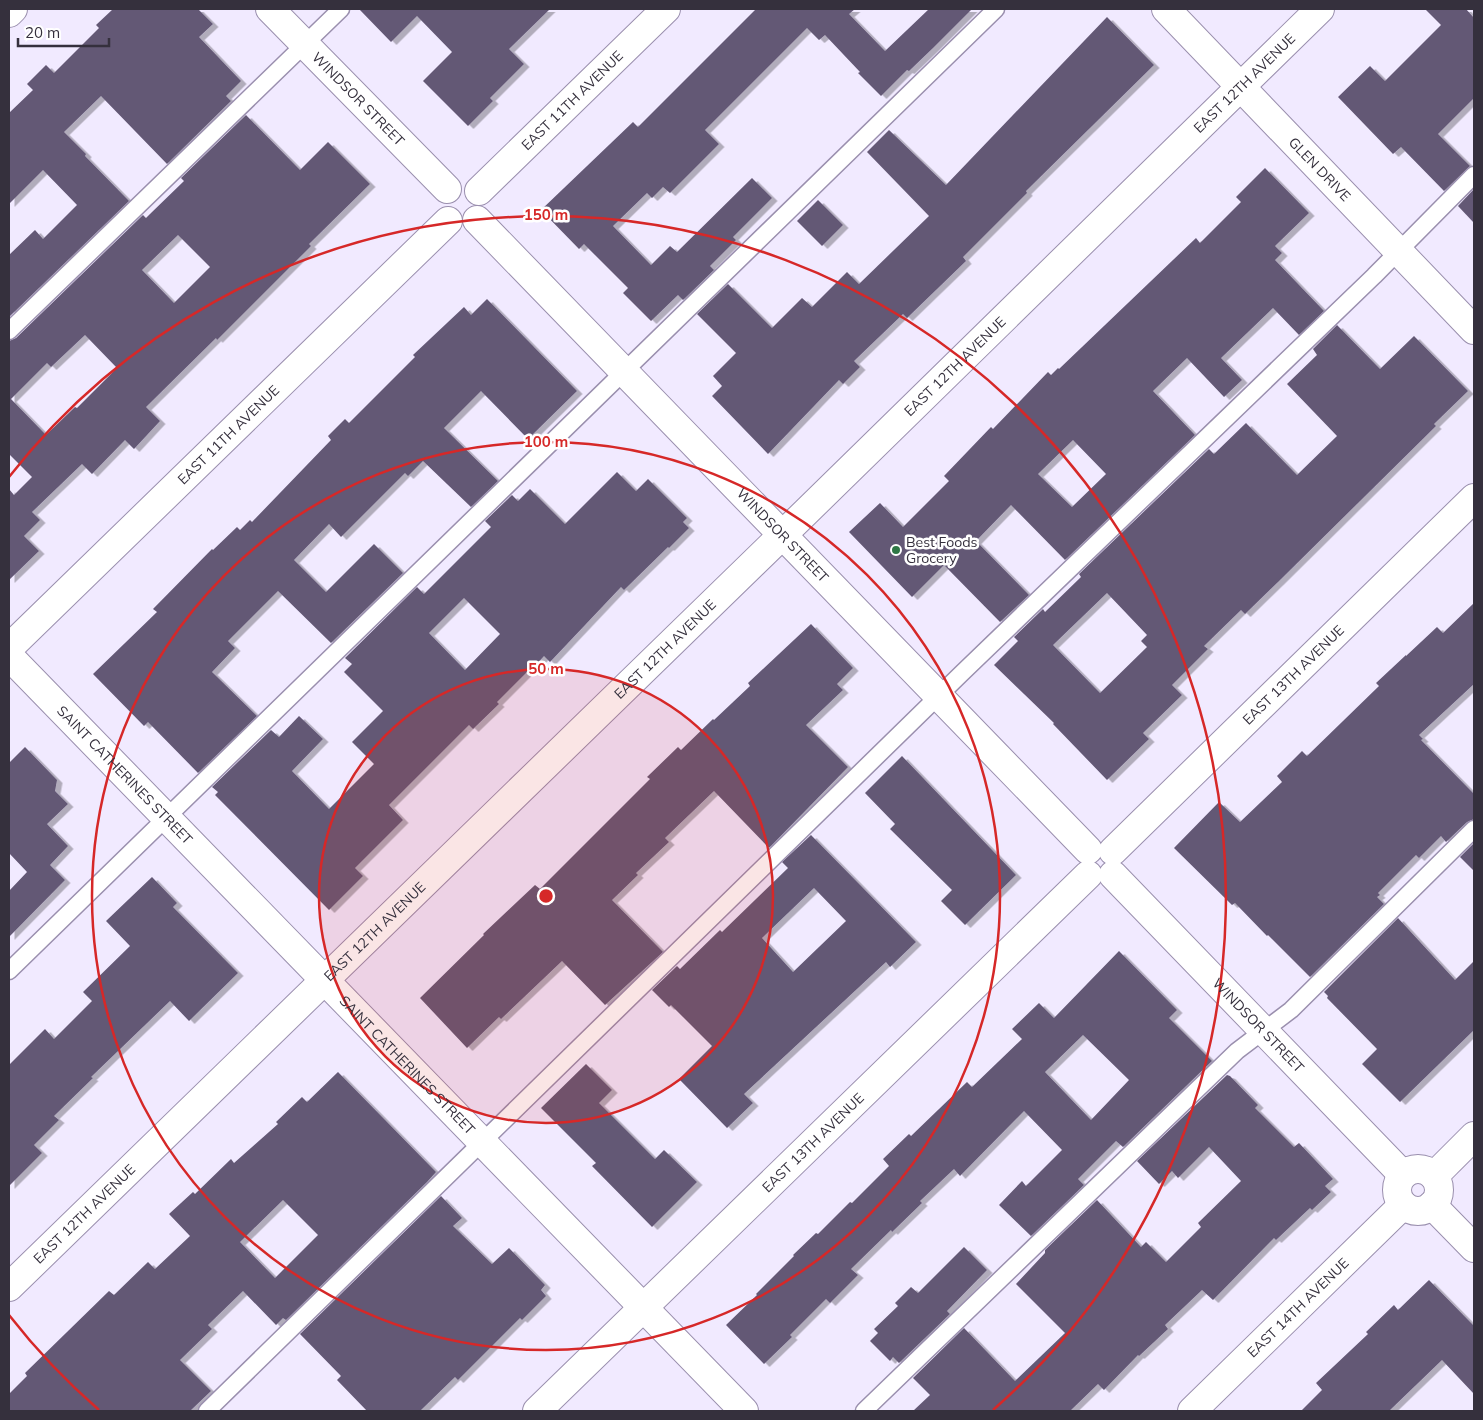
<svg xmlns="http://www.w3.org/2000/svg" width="1483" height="1420" font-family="Mulish,sans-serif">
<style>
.building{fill:#635875;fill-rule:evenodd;filter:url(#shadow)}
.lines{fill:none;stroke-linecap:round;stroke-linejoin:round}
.service-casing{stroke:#9a8fae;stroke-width:19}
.minor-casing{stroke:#9a8fae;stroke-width:30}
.tertiary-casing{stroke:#9a8fae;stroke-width:30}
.service{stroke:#fff;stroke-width:16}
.minor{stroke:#fff;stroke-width:28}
.tertiary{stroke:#fff;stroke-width:28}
.ring{fill:none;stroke:#d62828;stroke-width:2.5}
.poi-dot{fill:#2e7745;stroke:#fff;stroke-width:2}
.labels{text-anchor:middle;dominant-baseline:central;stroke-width:5;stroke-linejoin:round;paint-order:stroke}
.street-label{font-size:14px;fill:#35303d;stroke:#fff}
.poi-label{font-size:14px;fill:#35303d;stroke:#fff;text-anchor:start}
.centre{fill:#d62828;stroke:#fff;stroke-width:2.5}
.ring-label{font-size:15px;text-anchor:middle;font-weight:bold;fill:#d62828;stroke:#fff;stroke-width:5;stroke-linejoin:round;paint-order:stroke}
</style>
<defs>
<filter id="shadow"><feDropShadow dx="5.5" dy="3" stdDeviation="0" flood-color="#0004"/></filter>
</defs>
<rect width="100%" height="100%" fill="#f1eaff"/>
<g class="building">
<path d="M 113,9 L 198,9 L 213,24 L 199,37 L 241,81 L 226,96 L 231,101 L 167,164 L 101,96 L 64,132 L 86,154 L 85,156 L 129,201 L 9,317 L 9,255 L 35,230 L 43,239 L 77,205 L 43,170 L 9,204 L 9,113 L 33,90 L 27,84 L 46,65 L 54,73 L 99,28 L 96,25 Z"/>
<path d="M 359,9 L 550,9 L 509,49 L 524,64 L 490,98 L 493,101 L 468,126 L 423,81 L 452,52 L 417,16 L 391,42 Z"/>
<path d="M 756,9 L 855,9 L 849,14 L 885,51 L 929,9 L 972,9 L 933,48 L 909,71 L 907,70 L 881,96 L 858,73 L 860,72 L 825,35 L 819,40 L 807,28 L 705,130 L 719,144 L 670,193 L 663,187 L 652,198 L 647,193 L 613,226 L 651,265 L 670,246 L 677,252 L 752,178 L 772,198 L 733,237 L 736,240 L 710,266 L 714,270 L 683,300 L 678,295 L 651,321 L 623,293 L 628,288 L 584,244 L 579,249 L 541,210 L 633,122 L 638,127 Z"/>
<path d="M 1425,9 L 1466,9 L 1474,18 L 1474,98 L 1438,134 L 1470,166 L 1444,191 L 1401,147 L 1393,154 L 1338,97 L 1370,66 L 1385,81 L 1441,25 Z"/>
<path d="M 1107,17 L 1154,65 L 1026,191 L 1027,193 L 963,257 L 966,261 L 907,318 L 903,314 L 854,361 L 860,367 L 843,384 L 839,380 L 768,454 L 712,396 L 722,386 L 713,376 L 736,353 L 697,314 L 728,284 L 772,328 L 802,298 L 812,307 L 847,272 L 859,284 L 929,216 L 867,152 L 889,130 L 946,185 Z"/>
<path d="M 246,115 L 300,170 L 328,142 L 370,184 L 309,244 L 311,246 L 217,340 L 216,338 L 146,407 L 160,421 L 134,449 L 125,440 L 92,474 L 82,464 L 32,512 L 40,520 L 24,536 L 39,551 L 9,580 L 9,489 L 14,495 L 32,477 L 9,454 L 9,341 L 16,338 L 143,215 L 146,218 L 150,214 L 184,181 L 181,178 ZM 178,235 L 210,267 L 174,303 L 142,270 ZM 85,335 L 117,368 L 77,408 L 75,407 L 46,435 L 11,399 L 47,363 L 51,367 Z"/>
<path d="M 1265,168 L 1309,213 L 1275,246 L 1282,253 L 1275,260 L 1324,311 L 1299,335 L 1273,308 L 1221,358 L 1242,380 L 1224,397 L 1187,358 L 1153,391 L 1195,435 L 1065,560 L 1011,505 L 976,541 L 1029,595 L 1000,622 L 944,565 L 912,597 L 849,532 L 880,503 L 903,527 L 949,481 L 944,476 L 991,427 L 993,429 L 1048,372 L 1051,375 L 1058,368 L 1059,369 L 1196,238 L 1200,243 L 1241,202 L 1236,197 ZM 1073,440 L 1106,474 L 1072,507 L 1038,474 Z"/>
<path d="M 1474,189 L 1474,223 L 1458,206 Z"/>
<path d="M 818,200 L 843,225 L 822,246 L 797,221 Z"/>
<path d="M 487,299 L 577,391 L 528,439 L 481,391 L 444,428 L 498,481 L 471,507 L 423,461 L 408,476 L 405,473 L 341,537 L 329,524 L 294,560 L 326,592 L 374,544 L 403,573 L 331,643 L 278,591 L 228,641 L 235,648 L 212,672 L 257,716 L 198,773 L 148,722 L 144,726 L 93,674 L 157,612 L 153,609 L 212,549 L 213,550 L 237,527 L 240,530 L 250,520 L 252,522 L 331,440 L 328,436 L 345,419 L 349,423 L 415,357 L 413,355 L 464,307 L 471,315 Z"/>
<path d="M 1337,325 L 1380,369 L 1414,336 L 1468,391 L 1434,424 L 1436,426 L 1278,582 L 1245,614 L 1241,610 L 1204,646 L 1208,649 L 1172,685 L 1182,695 L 1143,733 L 1149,739 L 1107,780 L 1053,724 L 1054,723 L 994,665 L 1018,641 L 1014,637 L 1043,609 L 1045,612 L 1081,577 L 1079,574 L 1209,449 L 1214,454 L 1246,423 L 1297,475 L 1337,436 L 1287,384 L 1317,355 L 1313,349 ZM 1107,593 L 1147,635 L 1141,641 L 1147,647 L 1100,693 L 1053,645 Z"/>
<path d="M 617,472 L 636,491 L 648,479 L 687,518 L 683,522 L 689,528 L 669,548 L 668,547 L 624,590 L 621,587 L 550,662 L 544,656 L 534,667 L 533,666 L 497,702 L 499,704 L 473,729 L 469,725 L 389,805 L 403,820 L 355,868 L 363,876 L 329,910 L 215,795 L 218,792 L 212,787 L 271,730 L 279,737 L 299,716 L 323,739 L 292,771 L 329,809 L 374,764 L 352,742 L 383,711 L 344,672 L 352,664 L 345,658 L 417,587 L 424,594 L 491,527 L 485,521 L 512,495 L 518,501 L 530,489 L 565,524 ZM 464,598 L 500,634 L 465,670 L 429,633 Z"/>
<path d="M 1474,603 L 1474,684 L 1419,735 L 1423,739 L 1421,740 L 1474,794 L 1474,819 L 1467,822 L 1446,842 L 1441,836 L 1419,858 L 1416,855 L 1378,893 L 1380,895 L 1377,897 L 1384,904 L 1310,977 L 1268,935 L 1267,936 L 1235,903 L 1232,905 L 1174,848 L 1219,802 L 1240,822 L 1282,782 L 1277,776 L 1302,751 L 1307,756 L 1379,686 L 1376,683 L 1406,655 L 1406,656 L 1437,627 L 1443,633 Z"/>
<path d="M 811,624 L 853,668 L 837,684 L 843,690 L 806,725 L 848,767 L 769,848 L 714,791 L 665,838 L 669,842 L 636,873 L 638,875 L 612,900 L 663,952 L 605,1005 L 562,961 L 501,1019 L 499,1017 L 467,1048 L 420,998 L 484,935 L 483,934 L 535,885 L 540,889 L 650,779 L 647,777 L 678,747 L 681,750 L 713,719 L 714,720 L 750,686 L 748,683 Z"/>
<path d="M 25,747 L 57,780 L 55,791 L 68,804 L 47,824 L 68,846 L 50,865 L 65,880 L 9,937 L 9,891 L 27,872 L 9,853 L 9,763 Z"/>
<path d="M 902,756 L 1016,875 L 965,925 L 941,901 L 952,890 L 890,829 L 895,824 L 865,793 Z"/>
<path d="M 811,835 L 916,942 L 890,967 L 886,962 L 744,1094 L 753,1103 L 727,1128 L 679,1079 L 712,1046 L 671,1005 L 669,1007 L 652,990 L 677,966 L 680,969 L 720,930 L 722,932 L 788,868 L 782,862 ZM 814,888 L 846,921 L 793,972 L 762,938 Z"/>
<path d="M 1474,843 L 1474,871 L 1460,857 Z"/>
<path d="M 152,877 L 177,903 L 173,907 L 238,973 L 189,1021 L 170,1001 L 91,1077 L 93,1078 L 54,1116 L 59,1120 L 34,1145 L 42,1153 L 9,1186 L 9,1065 L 45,1029 L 54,1039 L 92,1001 L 83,992 L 130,946 L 106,921 Z"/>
<path d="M 1398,918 L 1455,980 L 1474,961 L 1474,1030 L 1400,1102 L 1362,1064 L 1377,1049 L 1327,998 L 1328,996 L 1324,992 Z"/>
<path d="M 1119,951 L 1177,1010 L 1169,1018 L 1212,1061 L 1123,1147 L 1116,1141 L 1078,1179 L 1084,1185 L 1031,1236 L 999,1205 L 1022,1181 L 1026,1186 L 1062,1150 L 1024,1111 L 960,1176 L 954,1169 L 920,1201 L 922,1203 L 892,1232 L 891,1230 L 851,1269 L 858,1275 L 830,1303 L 826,1299 L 790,1335 L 792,1337 L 764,1364 L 726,1325 L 757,1295 L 756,1294 L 794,1256 L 793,1255 L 816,1233 L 818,1234 L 850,1202 L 852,1203 L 889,1166 L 883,1159 L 909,1134 L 911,1136 L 967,1082 L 972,1087 L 1022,1039 L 1012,1029 L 1039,1003 L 1054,1018 ZM 1083,1035 L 1129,1080 L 1091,1120 L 1045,1072 Z"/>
<path d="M 586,1064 L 612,1090 L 599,1103 L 655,1159 L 664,1150 L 697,1182 L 652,1227 L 592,1166 L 596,1163 L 541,1108 Z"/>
<path d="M 338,1072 L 436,1172 L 427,1182 L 286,1320 L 283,1318 L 276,1325 L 243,1291 L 208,1325 L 212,1329 L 180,1360 L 211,1391 L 190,1411 L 9,1411 L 9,1394 L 27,1376 L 25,1373 L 109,1291 L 114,1295 L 148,1262 L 155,1269 L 190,1236 L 169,1214 L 193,1192 L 195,1194 L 231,1159 L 234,1163 L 278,1124 L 276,1122 L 302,1097 L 307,1102 ZM 283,1200 L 318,1235 L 275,1278 L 240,1242 Z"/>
<path d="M 1227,1075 L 1230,1076 L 1258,1105 L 1255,1108 L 1294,1147 L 1299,1143 L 1333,1179 L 1325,1186 L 1331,1192 L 1312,1210 L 1310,1208 L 1276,1240 L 1274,1238 L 1213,1300 L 1202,1290 L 1165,1325 L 1168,1329 L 1139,1356 L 1138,1355 L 1104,1390 L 1098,1384 L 1070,1411 L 913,1411 L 930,1395 L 913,1378 L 964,1328 L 1015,1381 L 1065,1333 L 1016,1284 L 1045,1253 L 1045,1250 L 1097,1200 L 1141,1247 L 1146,1242 L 1166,1262 L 1201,1227 L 1198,1223 L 1241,1181 L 1209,1147 L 1178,1178 L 1172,1171 L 1159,1184 L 1137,1161 Z"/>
<path d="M 441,1196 L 462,1218 L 453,1226 L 492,1264 L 509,1248 L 545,1285 L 541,1290 L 546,1296 L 522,1320 L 520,1318 L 458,1380 L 455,1377 L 420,1411 L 367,1411 L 337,1380 L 341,1376 L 300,1334 Z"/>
<path d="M 964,1247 L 987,1270 L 947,1311 L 950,1314 L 899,1363 L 893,1357 L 890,1361 L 870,1341 L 878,1333 L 874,1329 L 898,1306 L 895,1303 L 911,1287 L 918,1293 Z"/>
<path d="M 1429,1280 L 1474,1326 L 1474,1394 L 1442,1360 L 1389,1411 L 1301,1411 L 1322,1390 L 1316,1383 L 1368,1334 L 1366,1332 L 1394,1305 L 1398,1310 Z"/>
</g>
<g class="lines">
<g class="service-casing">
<g id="service">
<path d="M 9,331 L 341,9"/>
<path d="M 9,971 L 996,9"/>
<path d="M 207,1411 L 962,673 L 1374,276 L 1474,175"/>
<path d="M 864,1411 L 1237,1051 L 1291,1010 L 1474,829"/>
</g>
</g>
<g class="minor-casing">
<g id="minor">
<path id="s1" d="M 270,9 L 447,189"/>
<path id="s2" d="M 1166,9 L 1474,330"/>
<path d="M 9,13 L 13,9"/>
<path id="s3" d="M 479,191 L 666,9"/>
<path id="s4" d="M 477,220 L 1088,850"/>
<path id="s5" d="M 9,648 L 448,221"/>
<path id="s6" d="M 9,656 L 744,1411"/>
<path id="s7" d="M 1113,851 L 1474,498"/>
<path id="s8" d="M 1113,875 L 1403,1175"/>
<circle cx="1418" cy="1190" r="21"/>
<path d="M 1434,1176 L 1474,1136"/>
<path d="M 1432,1205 L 1474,1248"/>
<path id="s9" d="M 537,1411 L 1088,875"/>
<path id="s10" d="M 1192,1411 L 1403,1205"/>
</g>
</g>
<g class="tertiary-casing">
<g id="tertiary">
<path id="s11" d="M 9,1287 L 806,512 L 1320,9"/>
</g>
</g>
<use href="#service" class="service"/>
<use href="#minor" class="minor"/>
<use href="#tertiary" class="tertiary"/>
</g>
<circle cx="546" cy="896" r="227" fill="#d62828" fill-opacity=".12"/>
<g class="ring">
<circle cx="546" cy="896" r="227"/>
<circle cx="546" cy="896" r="454"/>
<path d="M99 1410A681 681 0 0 1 9 1315M9 477A681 681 0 1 1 993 1410"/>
</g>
<circle class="poi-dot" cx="896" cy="550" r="5"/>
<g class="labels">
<g class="street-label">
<text stroke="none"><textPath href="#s11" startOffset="1725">EAST 12TH AVENUE</textPath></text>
<text stroke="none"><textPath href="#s1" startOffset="126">WINDSOR STREET</textPath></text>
<text stroke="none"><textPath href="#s3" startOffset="130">EAST 11TH AVENUE</textPath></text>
<text stroke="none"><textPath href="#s2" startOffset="222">GLEN DRIVE</textPath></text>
<text stroke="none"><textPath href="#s11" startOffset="1320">EAST 12TH AVENUE</textPath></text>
<text stroke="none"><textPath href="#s5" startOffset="306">EAST 11TH AVENUE</textPath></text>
<text stroke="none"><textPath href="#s4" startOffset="439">WINDSOR STREET</textPath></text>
<text stroke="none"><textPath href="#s11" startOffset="915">EAST 12TH AVENUE</textPath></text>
<text stroke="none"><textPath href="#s7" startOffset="252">EAST 13TH AVENUE</textPath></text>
<text stroke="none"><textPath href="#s6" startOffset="166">SAINT CATHERINES STREET</textPath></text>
<text stroke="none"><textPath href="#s11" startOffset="510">EAST 12TH AVENUE</textPath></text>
<text stroke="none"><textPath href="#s8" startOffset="209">WINDSOR STREET</textPath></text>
<text stroke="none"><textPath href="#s6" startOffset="571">SAINT CATHERINES STREET</textPath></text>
<text stroke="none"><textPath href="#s9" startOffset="385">EAST 13TH AVENUE</textPath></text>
<text stroke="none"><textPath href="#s11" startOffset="105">EAST 12TH AVENUE</textPath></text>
<text stroke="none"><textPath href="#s10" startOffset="148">EAST 14TH AVENUE</textPath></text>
</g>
<g class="poi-label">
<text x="906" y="542">Best Foods<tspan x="906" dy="16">Grocery</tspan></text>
</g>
</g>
<circle cx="546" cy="896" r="8" class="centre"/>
<g class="ring-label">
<text x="546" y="220">150 m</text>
<text x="546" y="447">100 m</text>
<text x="546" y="674">50 m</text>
</g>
<rect width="1483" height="1420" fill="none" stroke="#35303d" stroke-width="20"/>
<path d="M18 38v8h91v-8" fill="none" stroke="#35303d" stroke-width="2.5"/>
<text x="25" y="38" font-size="15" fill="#35303d" stroke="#ffffff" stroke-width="4" paint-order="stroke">20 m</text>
</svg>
